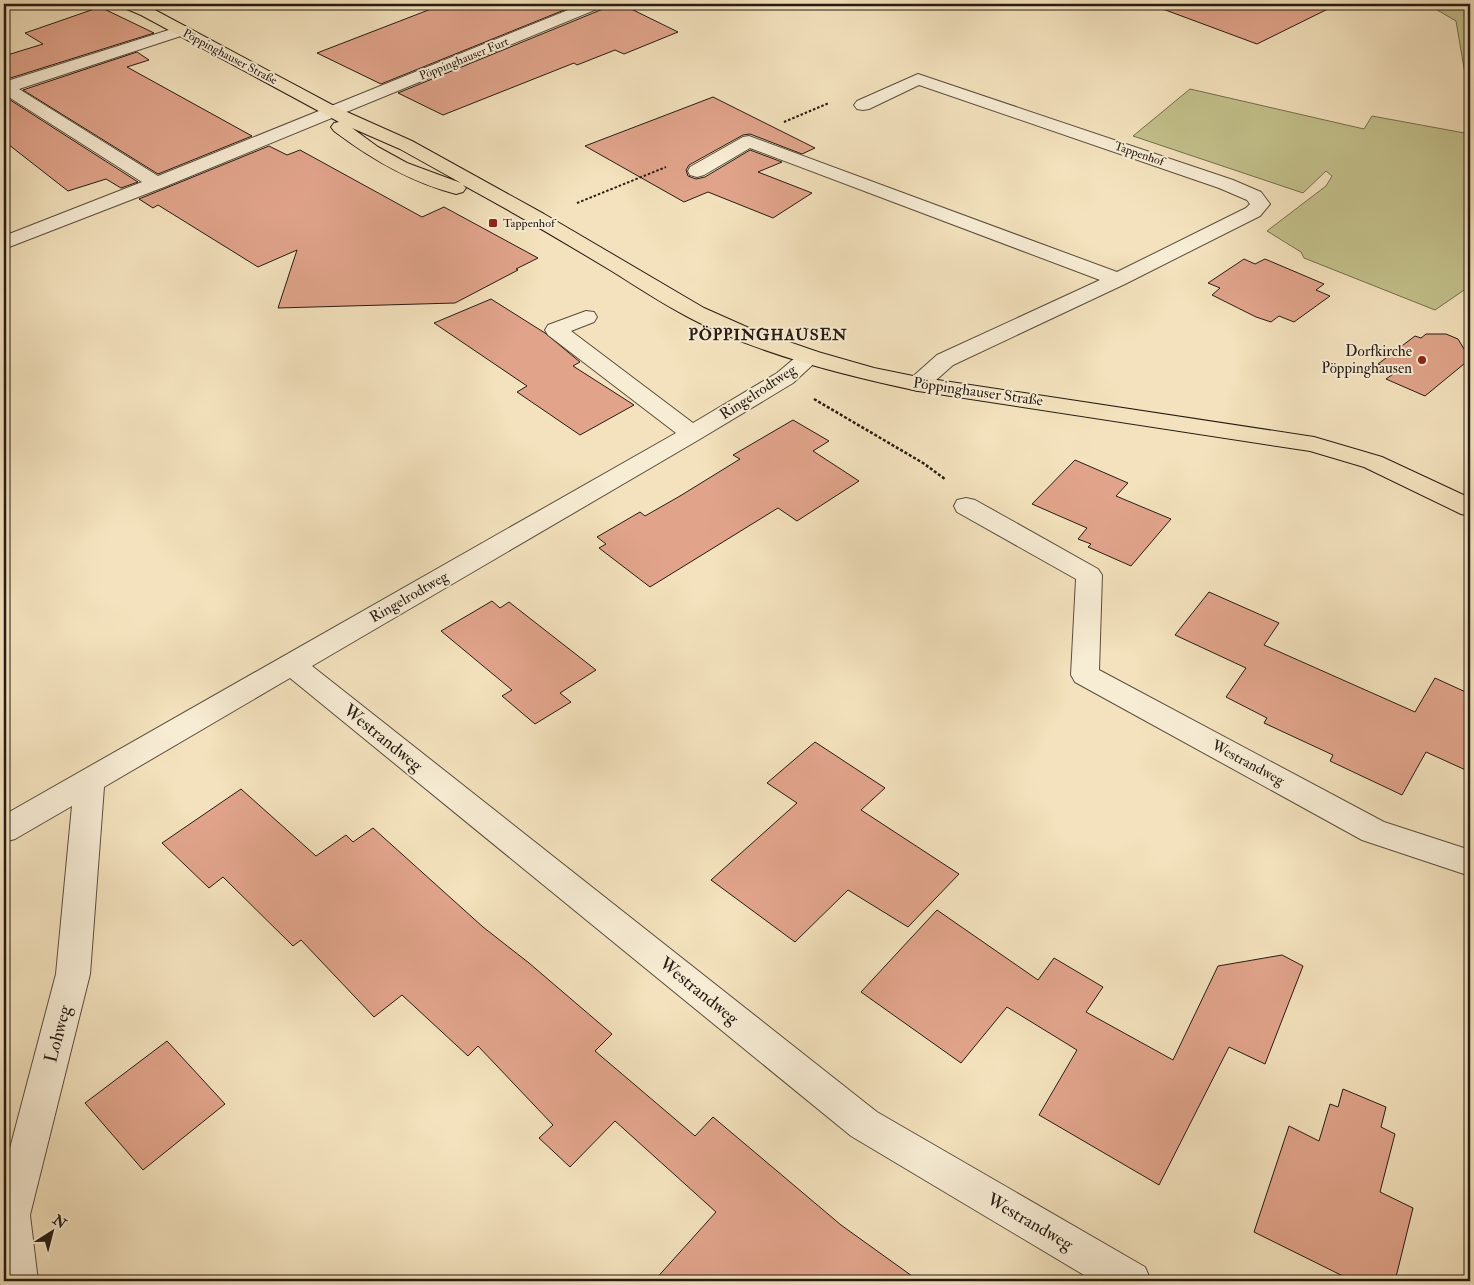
<svg xmlns="http://www.w3.org/2000/svg" width="1474" height="1285" font-family="'IM FELL Double Pica',serif">
<style>
.green{fill:#c3c18c;stroke:#756e4f}
.building{fill:#e1a48b;stroke:#271b12}
.lines{fill:none;stroke-linecap:round;stroke-linejoin:round}
.minor-casing{stroke:#5a4d3d;stroke-width:2}
.major-casing{stroke:#271b12;stroke-width:2}
.path-far1{stroke:#271b12;stroke-width:2;stroke-dasharray:2.5 2;stroke-linecap:butt}
.path{stroke:#271b12;stroke-width:2.5;stroke-dasharray:3 2;stroke-linecap:butt}
.minor{fill:#f7ecd4;fill-rule:evenodd}
.major{fill:#f3e2bd;fill-rule:evenodd}
.poi-dot{fill:#8f2418;stroke:#f7ecd4;stroke-width:2}
.labels{text-anchor:middle;dominant-baseline:central;stroke-width:4;stroke-linejoin:round;paint-order:stroke}
.far-street-label{font-size:12px;fill:#271b12;stroke:#f7ecd4}
.far-poi-label{font-size:12px;fill:#271b12;stroke:#f7ecd4;text-anchor:start}
.poi-label{font-size:15px;fill:#271b12;stroke:#f7ecd4;text-anchor:end}
.street-label{font-size:15px;fill:#271b12;stroke:#f7ecd4}
.far-district-label{font-size:16px;font-weight:bold;letter-spacing:1px;fill:#271b12;stroke:#f7ecd4}
.near-street-label{font-size:18px;fill:#271b12;stroke:#f7ecd4}
</style>
<rect width="100%" height="100%" fill="#f3e2bd"/>
<filter id="stains"><feTurbulence type="fractalNoise" baseFrequency=".004" numOctaves="4"/><feColorMatrix values="0 0 0 0 .2 0 0 0 0 .09 0 0 0 0 .02 0 0 0 .5 -.17"/></filter>
<radialGradient id="worn" r=".72"><stop offset=".6" stop-color="#630" stop-opacity="0"/><stop offset="1" stop-color="#630" stop-opacity=".3"/></radialGradient>
<g class="green">
<path d="M 1427,4 L 1470,4 L 1470,103 L 1456,21 Z"/>
<path d="M 1190,89 L 1364,129 L 1372,116 L 1470,134 L 1470,286 L 1435,310 L 1304,258 L 1301,252 L 1267,231 L 1326,186 L 1332,176 L 1326,171 L 1303,193 L 1133,136 Z"/>
</g>
<g class="building">
<path d="M 444,4 L 579,4 L 381,84 L 317,53 Z"/>
<path d="M 606,4 L 621,4 L 678,32 L 624,54 L 615,50 L 577,65 L 574,63 L 443,115 L 398,93 L 603,9 Z"/>
<path d="M 1161,4 L 1338,4 L 1257,44 L 1160,8 Z"/>
<path d="M 100,7 L 154,33 L 4,80 L 4,56 L 43,44 L 25,33 Z"/>
<path d="M 137,52 L 149,60 L 127,67 L 252,136 L 158,174 L 23,90 Z"/>
<path d="M 4,96 L 138,182 L 121,188 L 106,179 L 68,191 L 4,141 Z"/>
<path d="M 713,97 L 815,148 L 802,154 L 750,134 L 743,135 L 689,165 L 686,170 L 688,176 L 696,179 L 705,177 L 750,150 L 782,162 L 758,172 L 812,193 L 773,218 L 708,192 L 684,202 L 585,146 Z"/>
<path d="M 269,146 L 287,155 L 300,150 L 422,217 L 444,207 L 538,258 L 516,269 L 518,270 L 455,303 L 278,308 L 297,250 L 258,267 L 158,205 L 153,208 L 139,199 Z"/>
<path d="M 1244,259 L 1255,264 L 1265,259 L 1324,284 L 1316,290 L 1330,296 L 1294,322 L 1279,316 L 1271,322 L 1256,317 L 1212,295 L 1220,288 L 1208,283 Z"/>
<path d="M 491,299 L 545,333 L 580,362 L 573,366 L 634,405 L 580,435 L 517,392 L 527,386 L 434,323 Z"/>
<path d="M 1426,334 L 1446,334 L 1458,339 L 1470,359 L 1425,396 L 1386,379 L 1396,372 L 1378,364 L 1415,336 L 1421,338 Z"/>
<path d="M 793,420 L 829,441 L 813,451 L 859,481 L 797,521 L 778,508 L 650,587 L 599,548 L 606,544 L 597,537 L 640,512 L 645,516 L 680,496 L 740,459 L 733,455 Z"/>
<path d="M 1075,460 L 1128,483 L 1116,496 L 1171,519 L 1131,566 L 1088,547 L 1091,544 L 1078,539 L 1087,528 L 1032,504 Z"/>
<path d="M 1209,592 L 1279,623 L 1264,645 L 1415,712 L 1435,678 L 1470,694 L 1470,772 L 1426,752 L 1402,795 L 1330,761 L 1333,755 L 1264,723 L 1267,718 L 1226,697 L 1246,668 L 1175,635 Z"/>
<path d="M 492,601 L 500,608 L 509,602 L 596,670 L 560,693 L 571,702 L 535,724 L 502,696 L 512,690 L 441,631 Z"/>
<path d="M 815,742 L 885,788 L 861,810 L 959,874 L 908,927 L 848,890 L 795,942 L 711,880 L 797,803 L 767,783 Z"/>
<path d="M 241,789 L 316,856 L 346,835 L 353,842 L 373,828 L 483,927 L 529,963 L 612,1034 L 595,1051 L 695,1136 L 713,1117 L 841,1225 L 919,1281 L 654,1281 L 716,1212 L 615,1121 L 570,1167 L 539,1138 L 553,1125 L 478,1046 L 468,1056 L 402,995 L 374,1017 L 301,940 L 293,946 L 223,877 L 209,888 L 162,843 Z"/>
<path d="M 937,910 L 1038,980 L 1054,958 L 1103,987 L 1086,1012 L 1173,1060 L 1218,966 L 1282,955 L 1303,966 L 1265,1064 L 1229,1047 L 1159,1185 L 1039,1115 L 1077,1050 L 1007,1007 L 961,1063 L 861,992 Z"/>
<path d="M 167,1041 L 225,1104 L 143,1170 L 85,1103 Z"/>
<path d="M 1343,1089 L 1386,1107 L 1381,1127 L 1395,1134 L 1380,1192 L 1413,1208 L 1395,1281 L 1353,1281 L 1254,1232 L 1289,1126 L 1319,1141 L 1330,1104 L 1338,1107 Z"/>
</g>
<g class="lines">
<g class="minor-casing">
<g id="minor">
<path d="M 583,4 L 604,4 L 602,7 L 164,187 L 4,249 L 4,236 L 142,182 L 4,94 L 4,82 L 175,28 L 187,28 L 189,31 L 187,34 L 19,89 L 158,176 Z"/>
<path d="M 918,74 L 1233,180 L 1261,192 L 1270,204 L 1260,216 L 1125,284 L 953,365 L 926,389 L 918,391 L 910,389 L 907,384 L 910,379 L 937,355 L 1100,280 L 750,148 L 704,175 L 697,177 L 690,175 L 688,171 L 690,167 L 743,137 L 749,136 L 1117,272 L 1246,208 L 1250,204 L 1247,200 L 1219,188 L 919,85 L 869,109 L 863,110 L 857,109 L 854,105 L 857,101 Z"/>
<path d="M 586,311 L 594,312 L 597,317 L 594,322 L 571,331 L 693,423 L 777,373 L 802,352 L 810,350 L 818,352 L 821,357 L 793,383 L 700,439 L 312,666 L 877,1112 L 1145,1267 L 1151,1281 L 1094,1281 L 851,1136 L 290,678 L 104,787 L 90,974 L 30,1215 L 38,1281 L 4,1281 L 4,1171 L 56,974 L 72,806 L 15,839 L 4,842 L 4,815 L 676,433 L 548,335 L 545,330 L 548,325 Z"/>
<path d="M 966,498 L 975,500 L 1098,569 L 1102,575 L 1099,670 L 1384,822 L 1470,850 L 1470,876 L 1362,840 L 1075,682 L 1071,675 L 1076,579 L 957,512 L 954,506 L 957,500 Z"/>
</g>
</g>
<g class="major-casing">
<path id="major" d="M 120,4 L 141,4 L 153,9 L 338,108 L 412,141 L 544,214 L 704,308 L 749,328 L 818,352 L 874,368 L 918,377 L 1314,437 L 1382,457 L 1470,498 L 1470,516 L 1461,514 L 1364,467 L 1310,451 L 918,391 C 843,375 755,353 688,317 C 661,303 636,286 610,270 C 562,241 513,212 463,185 L 466,188 L 463,192 L 456,194 C 410,182 371,159 334,131 L 331,127 L 334,123 L 339,122 L 141,15 L 122,7 ZM 352,128 L 400,149 L 461,183 L 407,163 L 378,147 Z"/>
</g>
<g class="path-far1">
<path d="M 784,122 L 829,103"/>
<path d="M 577,203 L 666,167"/>
</g>
<path class="path" d="M 814,399 L 923,463 L 945,479"/>
<use href="#minor" class="minor"/>
<use href="#major" class="major"/>
</g>
<g class="poi-dot">
<rect x="488" y="218" width="10" height="10" rx="2.5"/>
<circle cx="1422" cy="360" r="5"/>
</g>
<g class="labels">
<g class="far-street-label">
<text transform="translate(230 57) rotate(28)">Pöppinghauser Straße</text>
<text transform="translate(464 59) rotate(-22)">Pöppinghauser Furt</text>
<text transform="translate(1139 154) rotate(19)">Tappenhof</text>
</g>
<g class="far-poi-label">
<text x="503" y="223">Tappenhof</text>
</g>
<g class="poi-label">
<text x="1412" y="351">Dorfkirche<tspan x="1412" dy="17">Pöppinghausen</tspan></text>
</g>
<g class="street-label">
<text transform="translate(758 392) rotate(-33)">Ringelrodtweg</text>
<text transform="translate(978 392) rotate(8)">Pöppinghauser Straße</text>
<text transform="translate(409 597) rotate(-30)">Ringelrodtweg</text>
<text transform="translate(1248 763) rotate(28)">Westrandweg</text>
</g>
<g class="far-district-label">
<text x="768" y="335">PÖPPINGHAUSEN</text>
</g>
<g class="near-street-label">
<text transform="translate(383 738) rotate(39)">Westrandweg</text>
<text transform="translate(699 991) rotate(39)">Westrandweg</text>
<text transform="translate(58 1034) rotate(-75)">Lohweg</text>
<text transform="translate(1030 1222) rotate(30)">Westrandweg</text>
</g>
</g>
<rect width="1474" height="1285" fill="none" stroke="#f3e2bd" stroke-width="20"/>
<rect x="5" y="5" width="1464" height="1275" fill="none" stroke="#271b12" stroke-width="2.5"/>
<rect x="10" y="10" width="1454" height="1265" fill="none" stroke="#271b12"/>
<g transform="translate(52 1232) rotate(36)" stroke="#f7ecd4" stroke-width="4" paint-order="stroke">
<path d="M0-4L9 19L0 12L-9 19Z" fill="#271b12"/>
<text y="-8" font-size="14" font-weight="bold" text-anchor="middle" fill="#271b12">N</text>
</g>
<rect width="100%" height="100%" filter="url(#stains)"/>
<rect width="100%" height="100%" fill="url(#worn)"/>
</svg>
